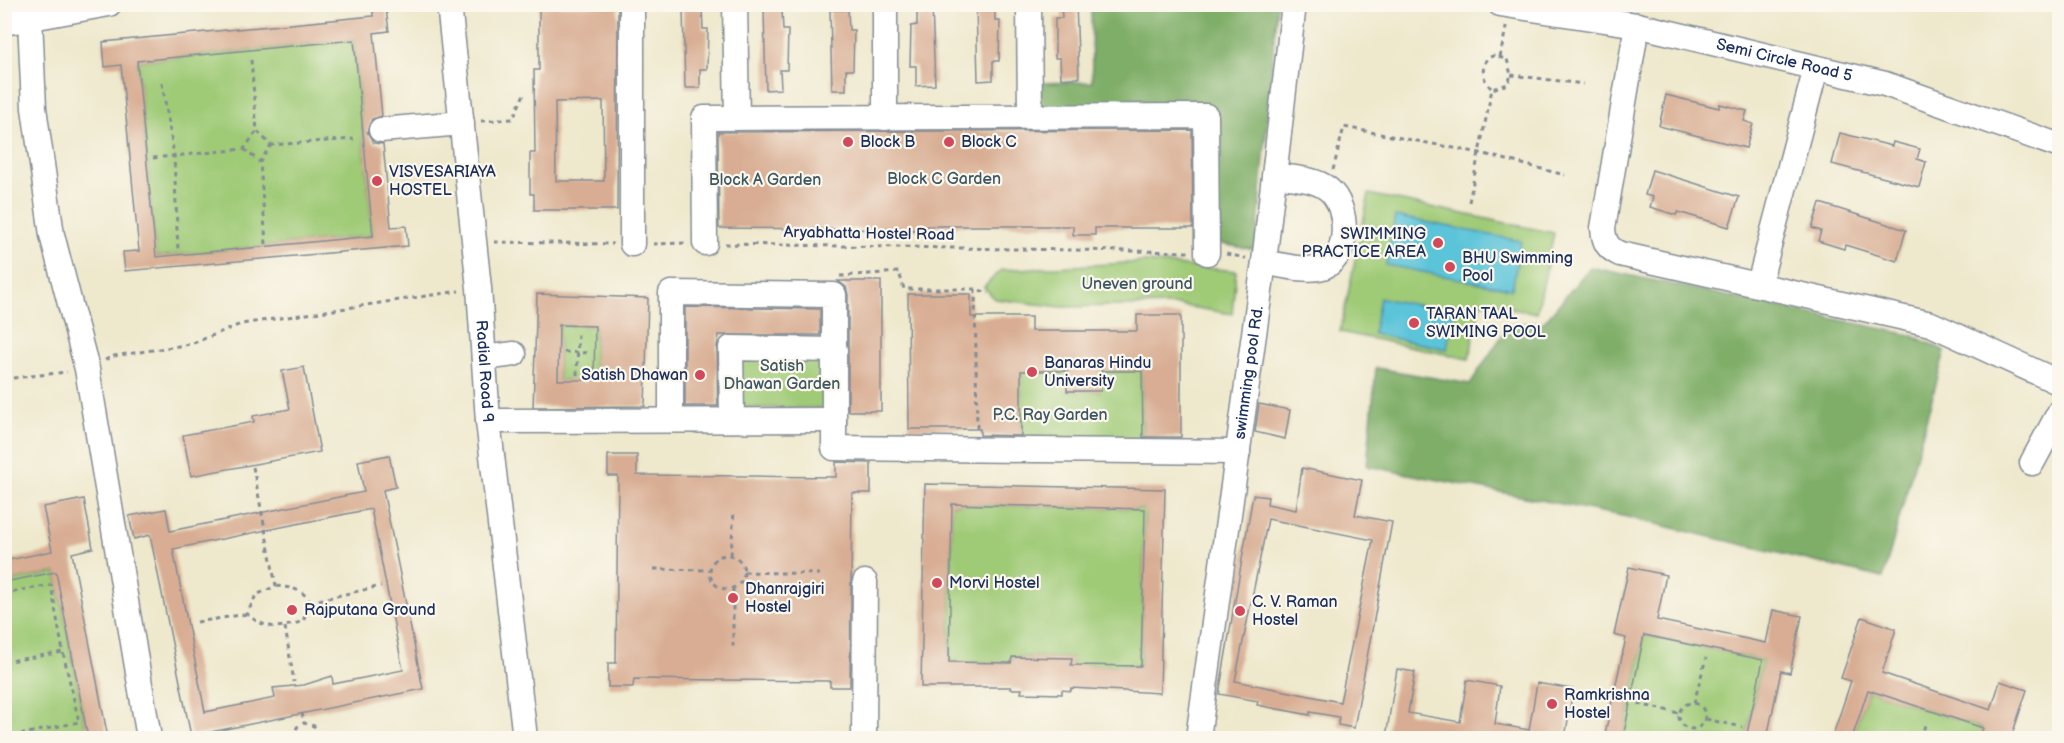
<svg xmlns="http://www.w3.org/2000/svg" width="2064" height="743" font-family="'Balsamiq Sans',sans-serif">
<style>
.green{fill:#9fca76;stroke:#5d7c6a;stroke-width:1.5}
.forest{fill:#7fae67;stroke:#4d6e62;stroke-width:1.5}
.water{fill:#5cc4d9;stroke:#3c7a9c;stroke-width:1.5}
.building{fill:#d8ad93;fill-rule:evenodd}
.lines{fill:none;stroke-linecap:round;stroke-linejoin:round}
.minor-casing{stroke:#848c95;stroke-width:27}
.path{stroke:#848c95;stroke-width:3;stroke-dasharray:4.5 4.5;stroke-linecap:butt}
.minor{stroke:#fff;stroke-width:24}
.poi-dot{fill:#d1495b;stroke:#fbf7ec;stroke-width:2}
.labels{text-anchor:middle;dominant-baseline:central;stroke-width:4.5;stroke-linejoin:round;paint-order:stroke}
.street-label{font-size:16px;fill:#1b2f5e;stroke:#fbf7ec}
.poi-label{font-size:16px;fill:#1b2f5e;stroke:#fbf7ec;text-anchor:start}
.park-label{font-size:16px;fill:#3c5664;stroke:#fbf7ec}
</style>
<rect width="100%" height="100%" fill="#fbf7ec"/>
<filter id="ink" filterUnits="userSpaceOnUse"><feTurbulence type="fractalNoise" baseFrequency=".0167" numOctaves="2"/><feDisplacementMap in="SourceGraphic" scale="12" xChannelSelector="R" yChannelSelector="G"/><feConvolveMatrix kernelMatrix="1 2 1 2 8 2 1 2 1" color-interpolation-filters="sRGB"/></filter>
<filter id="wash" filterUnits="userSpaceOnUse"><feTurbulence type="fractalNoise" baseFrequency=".008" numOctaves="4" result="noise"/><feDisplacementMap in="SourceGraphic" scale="24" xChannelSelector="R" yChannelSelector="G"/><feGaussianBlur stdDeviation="1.35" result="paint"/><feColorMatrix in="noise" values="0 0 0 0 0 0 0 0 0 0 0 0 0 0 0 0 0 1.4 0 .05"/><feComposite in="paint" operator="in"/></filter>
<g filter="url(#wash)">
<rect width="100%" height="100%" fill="#eee8cc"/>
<g class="green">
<path d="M 354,40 L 373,236 L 156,257 L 137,61 Z"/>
<path d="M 1369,194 L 1554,233 L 1537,313 L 1481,302 L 1469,359 L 1340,332 Z"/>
<path d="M 1146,262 L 1236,271 L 1232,314 L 1178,305 L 1062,307 L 995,299 L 984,287 L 1001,270 Z"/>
<path d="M 574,318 L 582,318 L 582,326 L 595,326 L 594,380 L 572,388 L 572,380 L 558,380 L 559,325 L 573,326 Z"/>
<rect x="721" y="343" width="122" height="65"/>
<path d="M 1021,371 L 1067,371 L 1068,391 L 1100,391 L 1101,371 L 1142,371 L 1143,447 L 1021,445 Z"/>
<path d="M 952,504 L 1145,509 L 1141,666 L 1071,665 L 1071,658 L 1012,657 L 1011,663 L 949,662 Z"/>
<path d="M 56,572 L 87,735 L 69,738 L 5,738 L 5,582 Z"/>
<path d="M 1644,635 L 1763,660 L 1746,738 L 1623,738 Z"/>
<path d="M 1868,690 L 1983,728 L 1980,738 L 1852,738 Z"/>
</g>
<g class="forest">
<path d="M 1091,5 L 1277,5 L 1256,250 L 1211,242 L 1212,108 L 1035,109 L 1034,83 L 1092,82 Z"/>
<path d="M 1590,267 L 1911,335 L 1945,351 L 1883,578 L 1627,517 L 1367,466 L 1376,368 L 1470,384 L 1509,325 L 1544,322 Z"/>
</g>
<g class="water">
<path d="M 1395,216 L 1521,241 L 1512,289 L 1386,265 Z"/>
<path d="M 1380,298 L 1454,312 L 1447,349 L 1373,334 Z"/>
</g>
<g id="blocks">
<g class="building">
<path d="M 976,4 L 995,4 L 995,21 L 1000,21 L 999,61 L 993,61 L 993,80 L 978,81 Z"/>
<path d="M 1061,4 L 1076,4 L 1079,78 L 1061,79 L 1060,58 L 1055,58 L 1055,18 L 1062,18 Z"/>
<path d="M 539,6 L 618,6 L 617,210 L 534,210 L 534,194 L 530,194 L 530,153 L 535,153 L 534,70 L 539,70 ZM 603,101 L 604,181 L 556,181 L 555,102 Z"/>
<path d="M 917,6 L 932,6 L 935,85 L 916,86 L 916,66 L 910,66 L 911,26 L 917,25 Z"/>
<path d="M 702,8 L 703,29 L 708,29 L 707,69 L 700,69 L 700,88 L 685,88 L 683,9 Z"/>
<path d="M 386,9 L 389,31 L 374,33 L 382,116 L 372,119 L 367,132 L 374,143 L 383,144 L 391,227 L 406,226 L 408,246 L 125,271 L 123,252 L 139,251 L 121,65 L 105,67 L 103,42 L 373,16 L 373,11 ZM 354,40 L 373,236 L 156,257 L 137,61 Z"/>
<path d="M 764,10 L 782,10 L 783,30 L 788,30 L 787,70 L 780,70 L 781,89 L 766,90 Z"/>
<path d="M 830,10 L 848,10 L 849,30 L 854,30 L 853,70 L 846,70 L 846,90 L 832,90 Z"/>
<path d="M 1666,95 L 1719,108 L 1720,104 L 1747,111 L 1744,121 L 1753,124 L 1746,148 L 1659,126 Z"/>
<path d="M 1192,130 L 1193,228 L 1095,228 L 1095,235 L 1073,235 L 1073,226 L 927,226 L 926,230 L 719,228 L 718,132 Z"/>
<path d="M 1840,133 L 1892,146 L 1893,142 L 1920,149 L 1917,159 L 1926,162 L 1919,187 L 1832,164 Z"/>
<path d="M 1652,170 L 1739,197 L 1729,227 L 1678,212 L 1676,215 L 1650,207 L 1653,197 L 1645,195 Z"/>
<path d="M 1820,203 L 1906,230 L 1897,261 L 1845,245 L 1844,249 L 1818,241 L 1821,231 L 1812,228 Z"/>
<path d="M 838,281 L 881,281 L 881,411 L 848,411 L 848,295 L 846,287 Z"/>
<path d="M 537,294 L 648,298 L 645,406 L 533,407 ZM 559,325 L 595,326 L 594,380 L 558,380 Z"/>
<path d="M 908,294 L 971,294 L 971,317 L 1031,317 L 1031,331 L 1137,331 L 1137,315 L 1181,315 L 1181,437 L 1143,437 L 1142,371 L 1101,371 L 1101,391 L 1067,391 L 1067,371 L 1021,371 L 1021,436 L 980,435 L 980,429 L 909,429 Z"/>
<path d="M 685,307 L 820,309 L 820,335 L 719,335 L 717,348 L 718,406 L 685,406 Z"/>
<path d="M 304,367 L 320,452 L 191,476 L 183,435 L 254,422 L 253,416 L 290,409 L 282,371 Z"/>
<path d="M 1259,404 L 1290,410 L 1285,439 L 1255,432 Z"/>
<path d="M 389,455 L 396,487 L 383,490 L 423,689 L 191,736 L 150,535 L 134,539 L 129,516 L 166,509 L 170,531 L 364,492 L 358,461 ZM 371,509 L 403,670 L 333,684 L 332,676 L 304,685 L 273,688 L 275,698 L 205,712 L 173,549 Z"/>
<path d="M 608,455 L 637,455 L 637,475 L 836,477 L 836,462 L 871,463 L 871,493 L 852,493 L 850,687 L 830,687 L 830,681 L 634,679 L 633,687 L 608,687 L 608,663 L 616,663 L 618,476 L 608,476 Z"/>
<path d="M 1302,468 L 1362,480 L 1355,515 L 1392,522 L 1354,728 L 1338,725 L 1339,717 L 1310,712 L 1310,715 L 1257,705 L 1258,701 L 1219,694 L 1253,495 L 1268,497 L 1267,504 L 1296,510 ZM 1268,519 L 1373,540 L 1340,702 L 1235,681 Z"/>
<path d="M 925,484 L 1165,489 L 1160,693 L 1071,688 L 1071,691 L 1062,690 L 1062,694 L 1021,693 L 1022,689 L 1010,689 L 1011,687 L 921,687 ZM 952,504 L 1145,509 L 1141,666 L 1071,665 L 1072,658 L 1012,657 L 1011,663 L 949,662 Z"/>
<path d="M 84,499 L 93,548 L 72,553 L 108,738 L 88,738 L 56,572 L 4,582 L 4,561 L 52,551 L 43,507 Z"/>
<path d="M 1629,567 L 1666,575 L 1657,620 L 1766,643 L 1773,610 L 1802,616 L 1790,673 L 1781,671 L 1767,738 L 1746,738 L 1763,660 L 1644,635 L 1623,738 L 1604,738 L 1626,638 L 1614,635 Z"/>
<path d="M 1862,617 L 1896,629 L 1882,673 L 1991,710 L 2000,681 L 2027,690 L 2011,738 L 1980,738 L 1983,728 L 1868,690 L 1852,738 L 1832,738 L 1851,681 L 1841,678 Z"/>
<path d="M 1397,669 L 1415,672 L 1408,713 L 1460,722 L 1467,680 L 1500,686 L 1495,724 L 1529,730 L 1537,683 L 1573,689 L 1565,738 L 1386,737 Z"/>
</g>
</g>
</g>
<g filter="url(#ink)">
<use href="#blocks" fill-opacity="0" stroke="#848c95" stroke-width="1.5"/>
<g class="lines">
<g class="minor-casing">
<g id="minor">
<path id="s1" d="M 449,4 L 479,288 L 488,421 L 525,738"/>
<path d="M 735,4 L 737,118"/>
<path d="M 885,4 L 885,118"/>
<path d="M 1029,4 L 1030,116"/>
<path id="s2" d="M 1500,4 L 1637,25 L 1885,84 L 2060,146"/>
<path d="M 30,18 L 34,108 L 52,235 L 87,369 L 149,738"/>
<path d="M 4,23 L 109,4"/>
<path d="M 1637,25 L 1603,228 C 1604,242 1607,248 1620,254 L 1931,324 L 2060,383"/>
<path d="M 381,130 L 462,123"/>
<path d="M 705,243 L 704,118 L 1206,116 L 1207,253"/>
<path d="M 632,244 L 632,4"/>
<path d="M 1264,262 C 1281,265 1302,271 1319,268 C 1351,262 1350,206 1328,189 C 1314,178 1292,178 1275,175"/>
<path d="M 1759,284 L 1816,68"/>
<path d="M 484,358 L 514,354"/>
<path d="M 671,420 L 671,293 L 834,295 L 834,448 L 1238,452"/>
<path d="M 732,420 L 731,348 L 835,350"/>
<path d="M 488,421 L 834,420"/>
<path d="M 2032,463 L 2060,411"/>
<path d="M 864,738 L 865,582"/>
<path id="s3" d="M 1198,738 L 1264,262 L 1294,4"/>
</g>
</g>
<g class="path">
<path d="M 1500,57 L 1507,23"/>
<path d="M 251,60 L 257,131 L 271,145 L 354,139"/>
<path d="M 1511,75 L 1584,84"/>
<path d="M 162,83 L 174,155 L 178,252"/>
<path d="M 481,121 L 513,119 L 524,94"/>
<path d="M 244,149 L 260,162"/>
<path d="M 153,158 L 244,149 L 257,131"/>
<path d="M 1333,170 L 1344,127 L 1480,153 L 1565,175"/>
<path d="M 1469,202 L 1492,89 L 1508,84 L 1511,75 L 1507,59 L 1493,56 L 1487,58 C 1481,70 1482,79 1492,89"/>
<path d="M 494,242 L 613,244"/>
<path d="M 266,244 L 260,162 L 271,145"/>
<path d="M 653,244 L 685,243"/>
<path d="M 725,244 L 1189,252"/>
<path d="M 1226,254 L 1246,258"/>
<path d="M 840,276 L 899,272 L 904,289 L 975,289 L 989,293"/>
<path d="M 975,289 L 977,430"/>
<path d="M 564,352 L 590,353"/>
<path d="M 105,360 L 114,356 L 191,344 L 241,324 L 459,291"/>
<path d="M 577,375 L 578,330"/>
<path d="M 4,379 L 67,372"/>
<path d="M 253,467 L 276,586"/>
<circle cx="727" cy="572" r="17"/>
<path d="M 731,555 L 734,511"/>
<path d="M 654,569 L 710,570"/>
<path d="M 744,572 L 820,574"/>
<path d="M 276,586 C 291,588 302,588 310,602 L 303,621 C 280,629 266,630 247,614 L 256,595 Z"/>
<path d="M 733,588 L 733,647"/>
<path d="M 4,593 L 51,585 L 63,652 L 79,722 L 4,738"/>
<path d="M 310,602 L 381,586"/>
<path d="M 197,622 L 247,614"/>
<path d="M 285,627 L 294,682"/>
<path d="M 4,662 L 63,652"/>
<circle cx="1692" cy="716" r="13"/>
<path d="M 1694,703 L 1706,658"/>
<path d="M 1638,704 L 1679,713"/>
<path d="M 302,713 L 304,723"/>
<path d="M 1706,719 L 1742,727"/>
<path d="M 294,738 L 297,727 L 304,723 L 314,726 L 318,738"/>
<path d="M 1687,738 L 1689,730"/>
<path d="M 1921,738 L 1926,722"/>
</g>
<use href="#minor" class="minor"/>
</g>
</g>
<g class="poi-dot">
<circle cx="848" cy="142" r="6"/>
<circle cx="949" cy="142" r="6"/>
<circle cx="377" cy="181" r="6"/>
<circle cx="1438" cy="243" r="6"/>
<circle cx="1450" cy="267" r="6"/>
<circle cx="1414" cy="323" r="6"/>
<circle cx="1032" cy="372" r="6"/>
<circle cx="700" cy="375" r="6"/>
<circle cx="937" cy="583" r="6"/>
<circle cx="733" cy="598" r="6"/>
<circle cx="292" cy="610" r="6"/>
<circle cx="1240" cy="611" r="6"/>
<circle cx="1552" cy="704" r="6"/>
</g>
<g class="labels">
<g class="street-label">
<text stroke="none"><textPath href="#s2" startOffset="290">Semi Circle Road 5</textPath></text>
<text transform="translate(869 234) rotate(1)">Aryabhatta Hostel Road</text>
<text stroke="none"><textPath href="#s1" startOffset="369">Radial Road 9</textPath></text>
<text stroke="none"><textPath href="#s3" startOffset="369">swimming pool Rd.</textPath></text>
</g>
<g class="poi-label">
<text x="860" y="142">Block B</text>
<text x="961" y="142">Block C</text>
<text x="389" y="172">VISVESARIAYA<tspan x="389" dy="18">HOSTEL</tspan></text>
<text x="1426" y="234" text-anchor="end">SWIMMING<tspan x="1426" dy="18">PRACTICE AREA</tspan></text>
<text x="1462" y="258">BHU Swimming<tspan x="1462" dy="18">Pool</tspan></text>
<text x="1426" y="314">TARAN TAAL<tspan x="1426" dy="18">SWIMING POOL</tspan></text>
<text x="1044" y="363">Banaras Hindu<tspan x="1044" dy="18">University</tspan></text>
<text x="688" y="375" text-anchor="end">Satish Dhawan</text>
<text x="949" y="583">Morvi Hostel</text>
<text x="745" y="589">Dhanrajgiri<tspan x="745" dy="18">Hostel</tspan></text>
<text x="1252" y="602">C. V. Raman<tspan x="1252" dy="18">Hostel</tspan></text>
<text x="304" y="610">Rajputana Ground</text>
<text x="1564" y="695">Ramkrishna<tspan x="1564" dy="18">Hostel</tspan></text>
</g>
<g class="park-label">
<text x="944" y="179">Block C Garden</text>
<text x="765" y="180">Block A Garden</text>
<text x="1137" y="284">Uneven ground</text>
<text x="782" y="366">Satish<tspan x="782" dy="18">Dhawan Garden</tspan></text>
<text x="1050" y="415">P.C. Ray Garden</text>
</g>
</g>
<rect width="2064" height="743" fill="none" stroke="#fbf7ec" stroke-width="24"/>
</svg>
